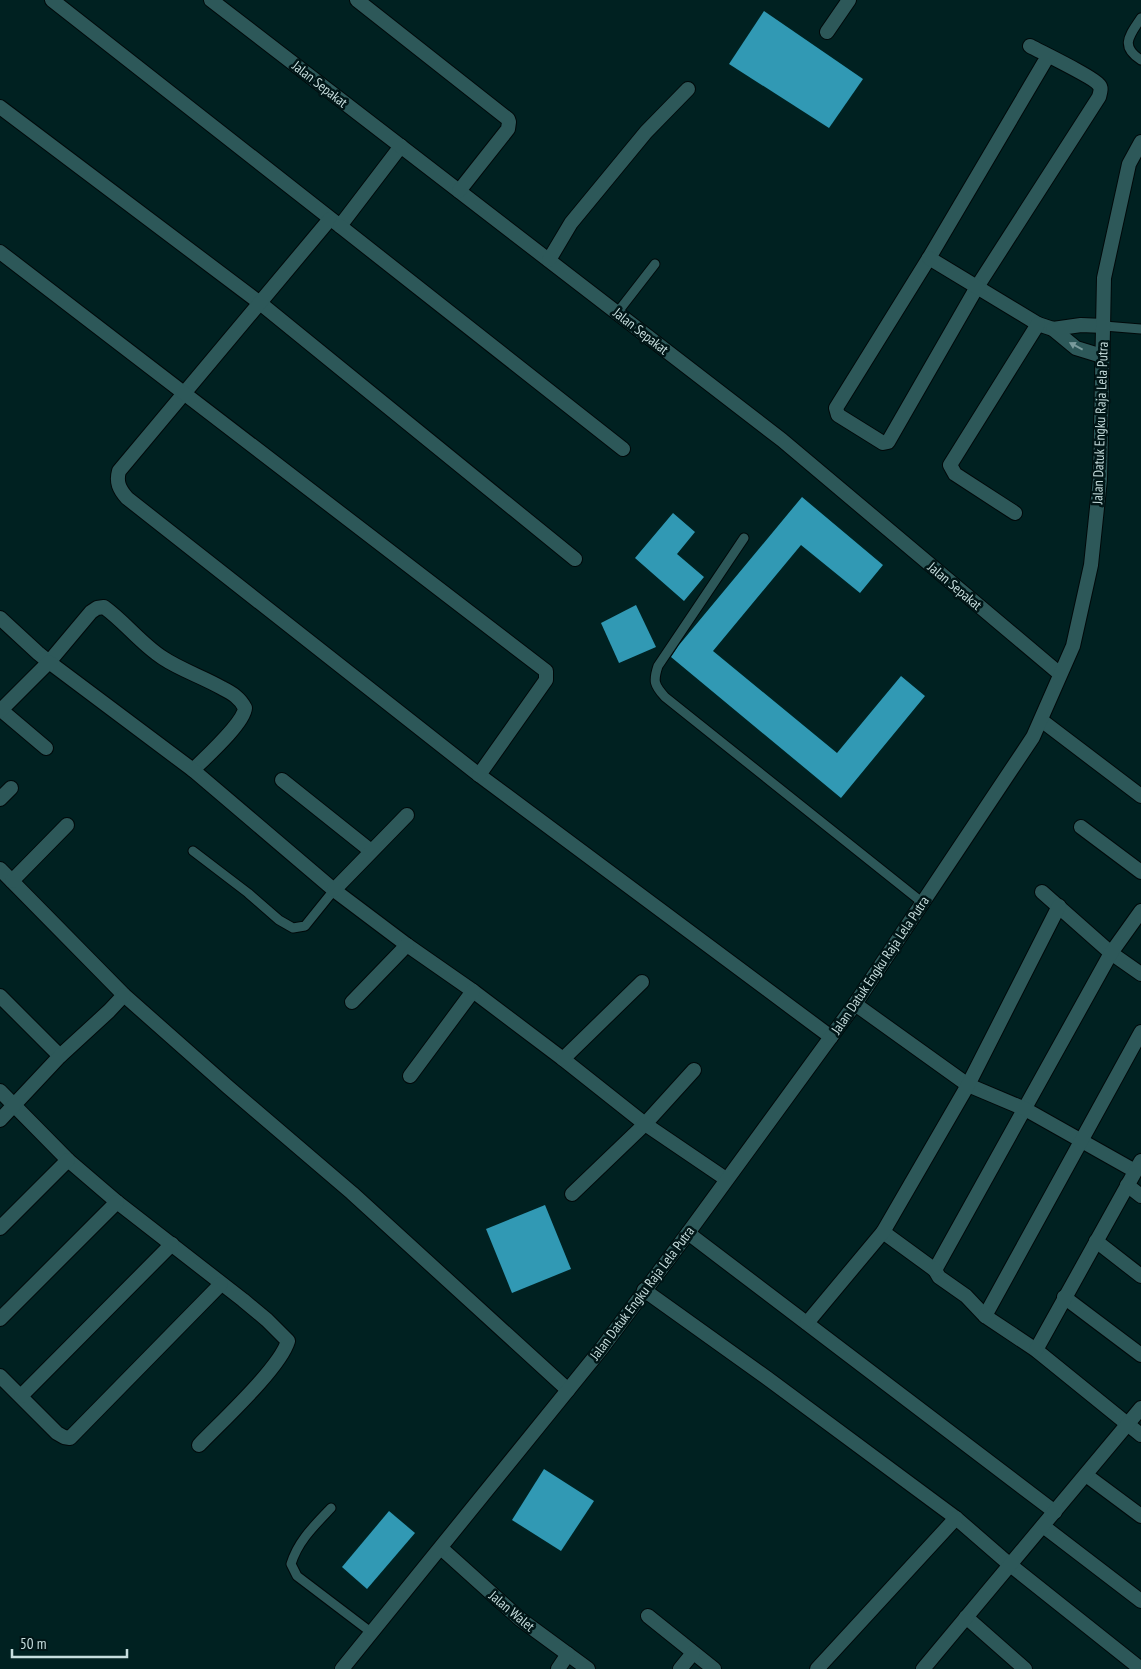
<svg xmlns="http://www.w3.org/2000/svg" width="1141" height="1669" font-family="'PT Sans Narrow',sans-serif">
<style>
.building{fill:#3199b4}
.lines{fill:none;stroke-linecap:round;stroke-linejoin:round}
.service-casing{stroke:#00090a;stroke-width:11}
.minor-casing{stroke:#00090a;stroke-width:16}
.tertiary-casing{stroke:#00090a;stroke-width:16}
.service{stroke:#2d5859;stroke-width:9}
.minor{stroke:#2d5859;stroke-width:14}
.tertiary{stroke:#2d5859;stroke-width:14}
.oneway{fill:#7a9b9c}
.labels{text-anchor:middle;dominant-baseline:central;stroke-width:5;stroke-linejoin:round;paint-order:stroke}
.street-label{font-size:14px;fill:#c7dede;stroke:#011617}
</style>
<rect width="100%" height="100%" fill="#002121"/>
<g class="building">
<path d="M 764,11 L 863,79 L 829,128 L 729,64 Z"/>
<path d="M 802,497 L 883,565 L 860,593 L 801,545 L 713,651 L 837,753 L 901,676 L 925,696 L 841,798 L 671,657 L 679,645 Z"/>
<path d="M 673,513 L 695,532 L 677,554 L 704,577 L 684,601 L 635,558 Z"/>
<path d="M 636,605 L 656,647 L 619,663 L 601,623 Z"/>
<path d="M 545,1205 L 571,1269 L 512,1293 L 486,1229 Z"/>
<path d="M 544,1469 L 594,1501 L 561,1551 L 512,1520 Z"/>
<path d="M 389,1511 L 415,1533 L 367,1589 L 342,1567 Z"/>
</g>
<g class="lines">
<g class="service-casing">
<g id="service">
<path d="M 1141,18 C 1130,35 1119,46 1141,60"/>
<path d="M 617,313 L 655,264"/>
<path d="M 1104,326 L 1141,329"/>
<path d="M 744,538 L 658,666 C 653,681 654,685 665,697 L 923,903"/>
<path d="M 193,851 L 248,893 L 279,920 L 293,928 L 305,926 L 334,890"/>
<path d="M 331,1508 C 314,1526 298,1541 291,1564 L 297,1576 L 372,1633"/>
</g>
</g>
<g class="minor-casing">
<g id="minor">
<path d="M 52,0 L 340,226 L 401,146"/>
<path d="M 211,0 L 782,440 L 1060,674"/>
<path d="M 357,0 L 508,119 L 509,122 L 508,129 L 459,191"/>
<path d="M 827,32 L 849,0"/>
<path d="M 1030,46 C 1041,52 1095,78 1099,85 C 1102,88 1100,93 1099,97 L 977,287 L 888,442 L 883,443 L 838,415 L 836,408 L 929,258 L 1048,56"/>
<path d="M 0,107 L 260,303 L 575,559"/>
<path d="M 330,219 L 119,471 C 116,482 119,489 127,498 L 479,775 L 831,1037"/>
<path d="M 340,226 L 623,449"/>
<path d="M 0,252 L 546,671 L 546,680 L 479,775"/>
<path d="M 929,258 L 1038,324 L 1053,329 L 1081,325 L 1104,326"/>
<path d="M 549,260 L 571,223 L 646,132 L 688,89"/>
<path d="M 1053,329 L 1076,348 L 1102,356"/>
<path d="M 1015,513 L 955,474 L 950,465 L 1038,324"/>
<path d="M 0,618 L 38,653 L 49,662 L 91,612 L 97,608 L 104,607 C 125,622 141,644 163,658 C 181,670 203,677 222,688 C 232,693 240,698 245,708 C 244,723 205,758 193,770"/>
<path d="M 0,709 L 46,748"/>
<path d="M 0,711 L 49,662 L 193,770 L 334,890 L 407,945 L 473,991 L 563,1059 L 645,1124 L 726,1179"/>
<path d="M 1041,720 L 1141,796"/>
<path d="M 282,780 L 371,851"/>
<path d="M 0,799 L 11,788"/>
<path d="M 1081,827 L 1141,872"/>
<path d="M 0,869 L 124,995 L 228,1087 L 352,1193 L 568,1390"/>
<path d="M 12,881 L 67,825"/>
<path d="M 334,890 L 407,815"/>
<path d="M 1042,892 L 1111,953 L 1141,974"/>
<path d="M 1141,911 L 1111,953 L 935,1270 L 939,1277 L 966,1296 L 985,1316 L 1036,1350 L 1141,1435"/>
<path d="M 0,996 L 60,1056"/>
<path d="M 352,1002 L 407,945"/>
<path d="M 855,1004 L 968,1085 L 1025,1109 L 1135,1171"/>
<path d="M 563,1059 L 642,982"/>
<path d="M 410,1076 L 473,991"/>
<path d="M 0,1091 L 68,1160 L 117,1202 L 243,1300 L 267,1320 L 288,1341 C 280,1368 221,1422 199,1445"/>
<path d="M 0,1120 L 60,1056 L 109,1011 L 124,995"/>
<path d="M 1127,1185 L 1141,1196"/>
<path d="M 572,1194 L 645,1124 L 694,1070"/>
<path d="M 0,1228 L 68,1160"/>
<path d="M 883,1232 L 935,1270"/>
<path d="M 688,1233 L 1055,1512"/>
<path d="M 1096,1241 L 1141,1276"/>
<path d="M 644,1290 L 767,1378 L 956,1518 L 1009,1564 L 1141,1669"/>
<path d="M 1064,1297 L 1141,1355"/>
<path d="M 985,1316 L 1141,1032"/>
<path d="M 0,1319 L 117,1202"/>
<path d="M 807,1323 L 883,1232 L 968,1085 L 1059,906"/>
<path d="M 1036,1350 L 1141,1161"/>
<path d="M 0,1376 L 57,1433 L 64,1437 L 70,1438 L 221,1284"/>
<path d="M 21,1396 L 172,1244"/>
<path d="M 1086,1475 L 1141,1516"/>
<path d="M 1043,1526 L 1141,1601"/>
<path d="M 441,1548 L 520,1619 L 588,1669"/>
<path d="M 648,1616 L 714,1669"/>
<path d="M 966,1617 L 1025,1669"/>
<path d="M 558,1669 L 568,1654"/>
<path d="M 680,1669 L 693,1653"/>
<path d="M 817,1669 L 956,1518"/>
<path d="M 923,1669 L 1141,1408"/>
</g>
</g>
<g class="tertiary-casing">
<path id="tertiary" d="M 342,1669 L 602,1348 L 688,1233 L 855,1004 L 1033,737 L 1073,646 L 1091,565 L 1100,479 L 1104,278 L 1129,164 L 1141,142"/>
</g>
<use href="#service" class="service"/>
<use href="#minor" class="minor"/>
<use href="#tertiary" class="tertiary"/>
</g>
<defs><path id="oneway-solid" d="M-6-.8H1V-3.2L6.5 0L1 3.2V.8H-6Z" transform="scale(1.25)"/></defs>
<use class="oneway" href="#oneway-solid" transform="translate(1076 346) rotate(-152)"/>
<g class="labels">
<g class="street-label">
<text transform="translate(320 84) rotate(38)">Jalan Sepakat</text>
<text transform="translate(641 331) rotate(38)">Jalan Sepakat</text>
<text transform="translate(1100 423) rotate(-88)">Jalan Datuk Engku Raja Lela Putra</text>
<text transform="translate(955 586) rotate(40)">Jalan Sepakat</text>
<text transform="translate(880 965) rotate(-56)">Jalan Datuk Engku Raja Lela Putra</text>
<text transform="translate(642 1293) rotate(-53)">Jalan Datuk Engku Raja Lela Putra</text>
<text transform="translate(512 1611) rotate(40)">Jalan Walet</text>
</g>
</g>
<path d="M12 1649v8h115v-8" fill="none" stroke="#c7dede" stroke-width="2.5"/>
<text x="20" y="1649" font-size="15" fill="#c7dede" stroke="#011617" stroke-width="4" paint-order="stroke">50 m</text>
</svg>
